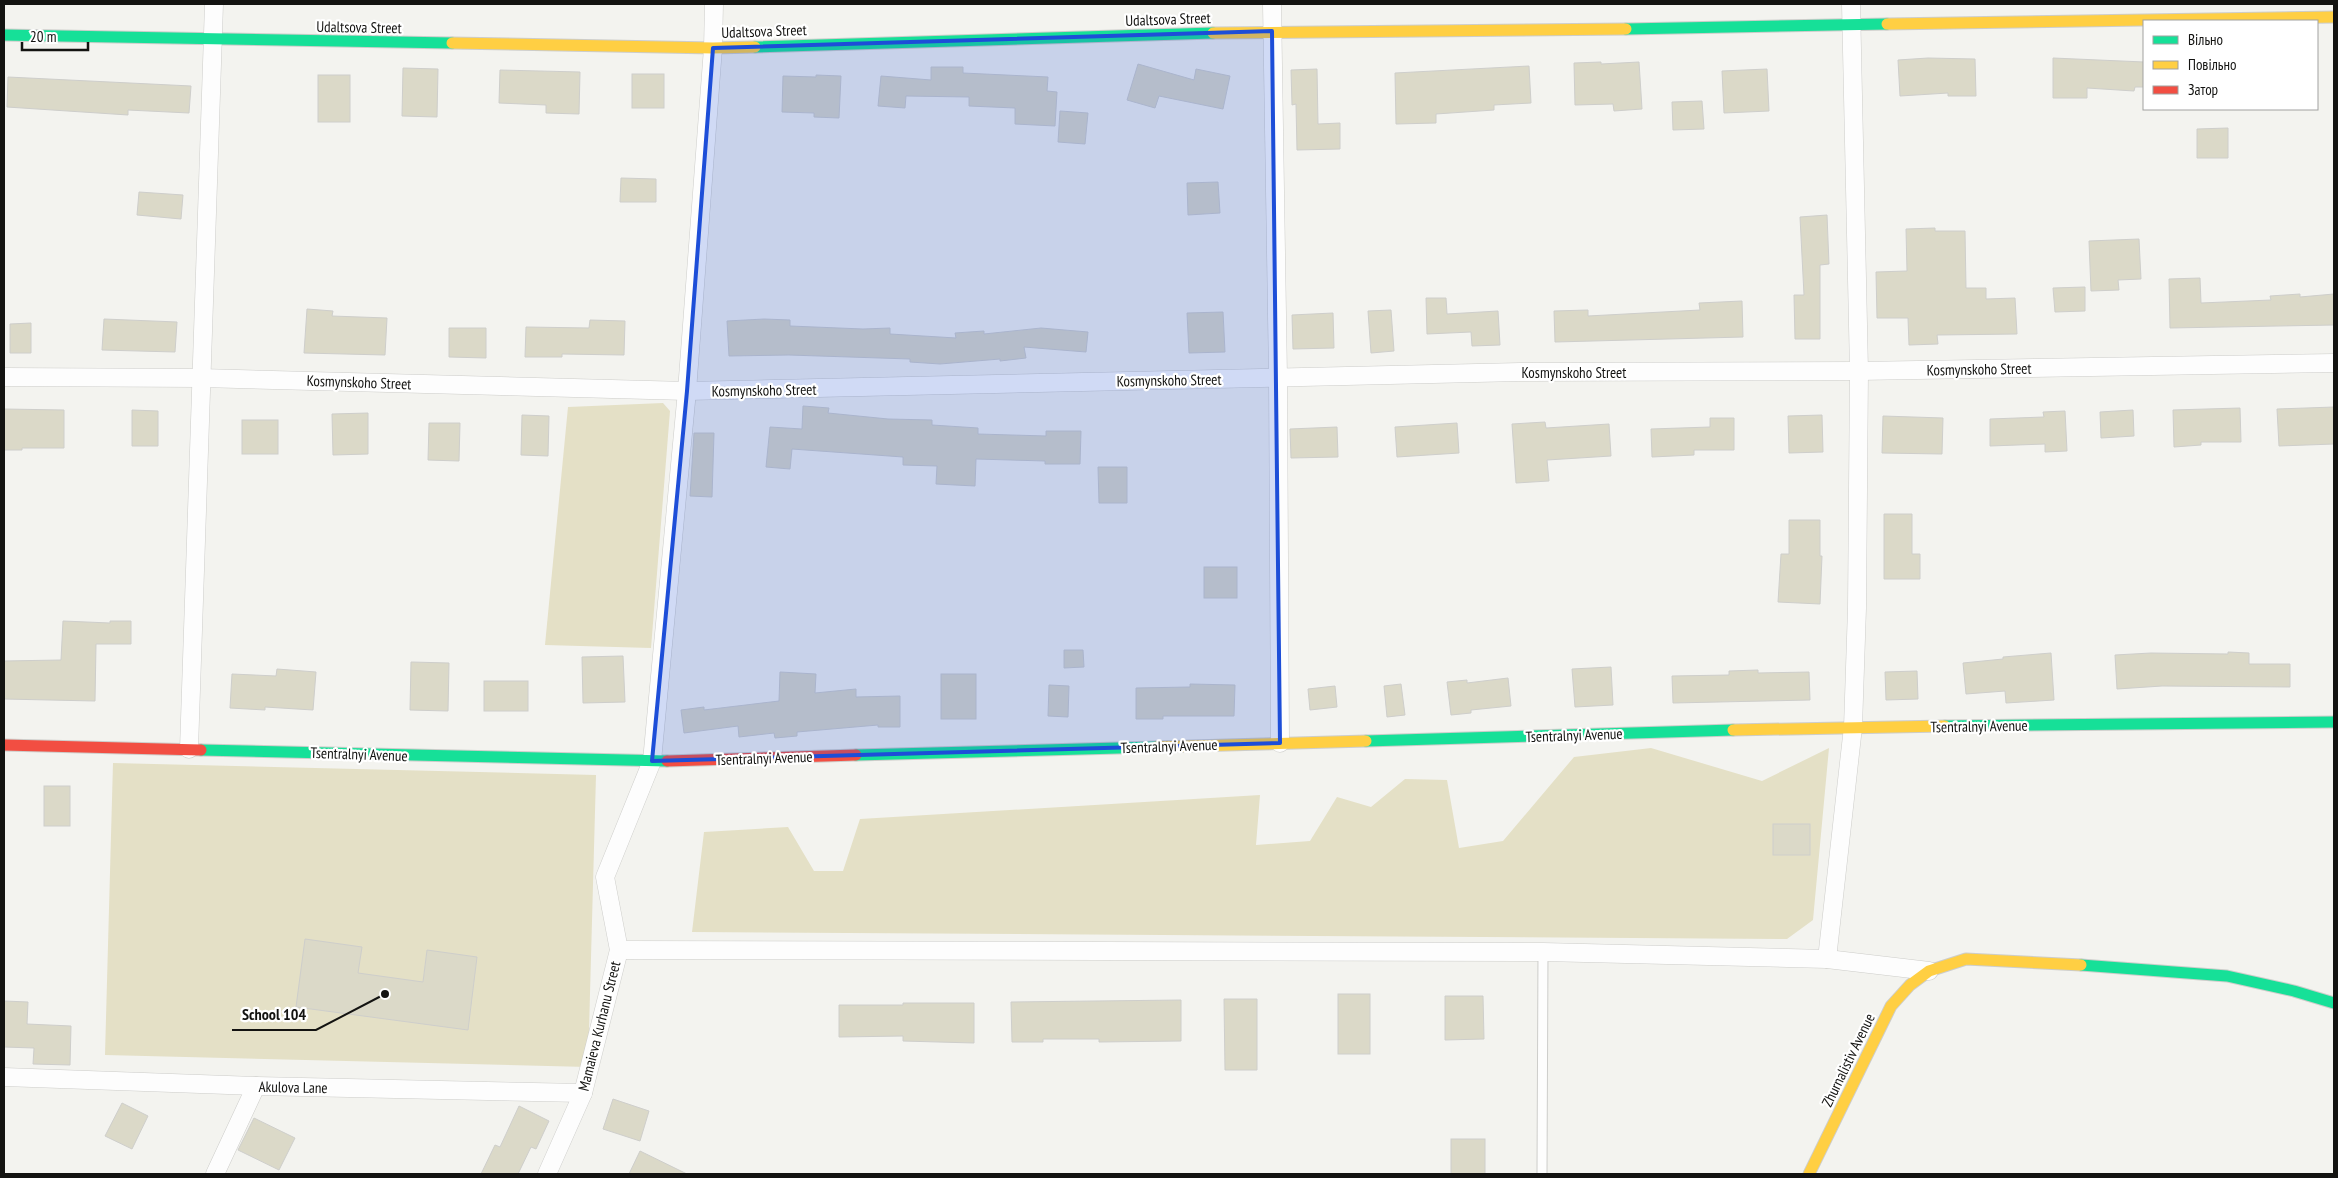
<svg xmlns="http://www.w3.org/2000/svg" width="2338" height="1178" font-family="'PT Sans Narrow',sans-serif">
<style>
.green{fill:#e4e0c6}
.building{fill:#dbd9c8;stroke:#cececb}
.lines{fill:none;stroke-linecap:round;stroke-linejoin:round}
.lane-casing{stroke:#cdcdca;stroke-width:11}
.street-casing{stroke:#cdcdca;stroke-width:19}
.fast-casing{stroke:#cdcdca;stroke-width:13}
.slow-casing{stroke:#cdcdca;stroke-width:13}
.jam-casing{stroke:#cdcdca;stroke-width:13}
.lane{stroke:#fdfdfd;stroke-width:9}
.street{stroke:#fdfdfd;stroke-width:18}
.fast{stroke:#16e098;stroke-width:11}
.slow{stroke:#ffcf43;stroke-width:11}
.jam{stroke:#f24e42;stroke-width:11}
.marked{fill:#1d4ed8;fill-opacity:0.2;stroke:#1d4ed8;stroke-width:4;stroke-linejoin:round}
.labels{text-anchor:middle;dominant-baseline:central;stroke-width:4.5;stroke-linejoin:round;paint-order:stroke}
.street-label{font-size:15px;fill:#131311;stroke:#fff}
.leader{fill:none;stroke:#131311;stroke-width:2}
.callout-dot{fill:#131311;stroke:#fff;stroke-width:2}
.callout-label{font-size:16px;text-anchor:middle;font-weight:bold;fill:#131311;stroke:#fff;stroke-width:4.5;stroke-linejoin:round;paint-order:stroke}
</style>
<rect width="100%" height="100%" fill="#f3f3ef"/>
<g class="green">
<path d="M 663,403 L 670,411 L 651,648 L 545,645 L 568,407 Z"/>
<path d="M 1651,748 L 1762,781 L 1829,748 L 1813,920 L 1787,939 L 692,932 L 704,832 L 788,827 L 814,871 L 843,871 L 860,819 L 1260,795 L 1256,845 L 1310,841 L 1337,797 L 1371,807 L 1405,779 L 1447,780 L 1459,848 L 1503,841 L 1574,757 Z"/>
<path d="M 113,763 L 596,775 L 588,1067 L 105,1055 Z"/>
</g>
<g class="building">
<path d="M 1928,58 L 1975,59 L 1976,96 L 1948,96 L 1948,93 L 1900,96 L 1898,60 Z"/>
<path d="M 2053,58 L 2144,62 L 2144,87 L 2135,87 L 2134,91 L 2087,88 L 2087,98 L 2053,98 Z"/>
<path d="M 1601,62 L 1601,64 L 1639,62 L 1642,109 L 1614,111 L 1613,104 L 1575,105 L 1574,63 Z"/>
<path d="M 1138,64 L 1194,80 L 1196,69 L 1230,76 L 1223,109 L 1159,96 L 1155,108 L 1127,100 Z"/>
<path d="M 1529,66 L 1531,103 L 1494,105 L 1494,110 L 1436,114 L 1436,123 L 1396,124 L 1395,73 Z"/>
<path d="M 931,67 L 963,67 L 963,73 L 1048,77 L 1047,91 L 1057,92 L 1055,126 L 1015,124 L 1015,108 L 969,106 L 969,97 L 906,96 L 905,108 L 878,106 L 881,76 L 931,80 Z"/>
<path d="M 403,68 L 438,69 L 437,117 L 402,116 Z"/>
<path d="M 1317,69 L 1318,124 L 1340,123 L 1340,149 L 1297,150 L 1296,104 L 1292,105 L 1291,70 Z"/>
<path d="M 1767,69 L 1769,111 L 1724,113 L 1722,71 Z"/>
<path d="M 500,70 L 580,72 L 579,114 L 546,113 L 546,105 L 499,103 Z"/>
<rect x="632" y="74" width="32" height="34"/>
<rect x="318" y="75" width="32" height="47"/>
<path d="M 816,75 L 841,76 L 839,118 L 814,117 L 814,113 L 782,112 L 783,76 L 816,77 Z"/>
<path d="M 8,77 L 191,86 L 189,113 L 128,110 L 128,115 L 7,107 Z"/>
<path d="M 1702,101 L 1704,129 L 1673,130 L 1672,102 Z"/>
<path d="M 1060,111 L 1088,113 L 1085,144 L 1058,142 Z"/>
<path d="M 2228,128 L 2228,158 L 2197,158 L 2197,129 Z"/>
<path d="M 621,178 L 656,179 L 656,202 L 620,202 Z"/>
<path d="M 1218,182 L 1220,213 L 1188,215 L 1187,183 Z"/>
<path d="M 139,192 L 183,195 L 181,219 L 137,215 Z"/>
<path d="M 1827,215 L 1829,264 L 1820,265 L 1820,339 L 1795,339 L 1794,295 L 1804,295 L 1800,217 Z"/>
<path d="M 1935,228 L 1935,231 L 1965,231 L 1966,288 L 1986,288 L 1986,299 L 2015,298 L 2017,334 L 1937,335 L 1938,344 L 1909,345 L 1908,318 L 1877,318 L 1876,272 L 1907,271 L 1906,229 Z"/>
<path d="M 2139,239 L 2141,279 L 2118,280 L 2119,290 L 2091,291 L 2089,241 Z"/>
<path d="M 2200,278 L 2201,303 L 2271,300 L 2270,296 L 2300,294 L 2300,297 L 2334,294 L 2334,325 L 2170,328 L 2169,279 Z"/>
<path d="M 2085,287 L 2085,311 L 2055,312 L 2053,288 Z"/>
<path d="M 1426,298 L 1446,298 L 1447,314 L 1498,311 L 1500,345 L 1472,346 L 1471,332 L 1427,334 Z"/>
<path d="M 1742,301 L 1743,337 L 1555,342 L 1554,311 L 1588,310 L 1588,316 L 1700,310 L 1699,303 Z"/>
<path d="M 307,309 L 333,311 L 332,316 L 387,318 L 385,355 L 304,353 Z"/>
<path d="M 1391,310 L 1394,351 L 1371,353 L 1368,311 Z"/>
<path d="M 1223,312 L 1225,352 L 1189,353 L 1187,313 Z"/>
<path d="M 1333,313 L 1334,348 L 1293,349 L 1292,315 Z"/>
<path d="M 104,319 L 177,322 L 175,352 L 102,350 Z"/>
<path d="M 764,319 L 790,320 L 790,326 L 863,329 L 890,328 L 890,334 L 956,338 L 955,333 L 984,331 L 984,334 L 1041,328 L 1088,332 L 1086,352 L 1024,347 L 1026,358 L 1000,361 L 1000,359 L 940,364 L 910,362 L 910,359 L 789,355 L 729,356 L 727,321 Z"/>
<path d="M 590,320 L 625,321 L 624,355 L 562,354 L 562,357 L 525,357 L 526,327 L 589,328 Z"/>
<path d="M 31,323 L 31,353 L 10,353 L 10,324 Z"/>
<path d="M 449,328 L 486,328 L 486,358 L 449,357 Z"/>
<path d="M 803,406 L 829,408 L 828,413 L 888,419 L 932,420 L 932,425 L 978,428 L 978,434 L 1046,436 L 1046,431 L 1081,431 L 1080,464 L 1045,464 L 1045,461 L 976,459 L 975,486 L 936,484 L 937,466 L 903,465 L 903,457 L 792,449 L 790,469 L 766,467 L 770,427 L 802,429 Z"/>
<path d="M 2334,407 L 2334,444 L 2279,446 L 2277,409 Z"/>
<path d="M 2240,408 L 2241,442 L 2201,442 L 2201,445 L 2174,447 L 2173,410 Z"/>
<path d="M 4,409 L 64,410 L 64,448 L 22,448 L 22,450 L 4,450 Z"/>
<path d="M 132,410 L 158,411 L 158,446 L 132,446 Z"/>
<path d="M 2133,410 L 2134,436 L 2101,438 L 2100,412 Z"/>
<path d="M 2065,411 L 2067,451 L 2045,452 L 2045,444 L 1990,446 L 1990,419 L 2044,417 L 2043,412 Z"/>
<path d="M 368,413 L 368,454 L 333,455 L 332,414 Z"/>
<path d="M 522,415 L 549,416 L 548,456 L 521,455 Z"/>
<path d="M 1822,415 L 1823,452 L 1789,453 L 1788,416 Z"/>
<path d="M 1883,416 L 1943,418 L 1942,454 L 1882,453 Z"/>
<path d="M 1710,418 L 1734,418 L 1734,450 L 1694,450 L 1694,455 L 1652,457 L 1651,429 L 1710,427 Z"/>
<rect x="242" y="420" width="36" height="34"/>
<path d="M 1545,422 L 1546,428 L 1609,424 L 1611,456 L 1547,460 L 1549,481 L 1516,483 L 1512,424 Z"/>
<path d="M 429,423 L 460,423 L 459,461 L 428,460 Z"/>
<path d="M 1457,423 L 1459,453 L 1397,457 L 1395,427 Z"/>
<path d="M 1337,427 L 1338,457 L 1291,458 L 1290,429 Z"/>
<path d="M 694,433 L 714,433 L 712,497 L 690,496 Z"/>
<path d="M 1098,467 L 1127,467 L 1127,503 L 1099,503 Z"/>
<path d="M 1884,514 L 1912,514 L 1912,554 L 1920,554 L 1920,579 L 1884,579 Z"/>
<path d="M 1789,520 L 1820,520 L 1820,556 L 1822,556 L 1820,604 L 1778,602 L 1781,554 L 1789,554 Z"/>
<rect x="1204" y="567" width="33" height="31"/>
<path d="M 63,621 L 110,623 L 110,621 L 131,621 L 131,644 L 96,644 L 95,701 L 4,699 L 4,661 L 61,660 Z"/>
<path d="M 1064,650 L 1083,650 L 1084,667 L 1064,668 Z"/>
<path d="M 2228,652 L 2249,653 L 2249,664 L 2290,664 L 2290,687 L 2162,686 L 2117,689 L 2115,655 L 2151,653 L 2228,654 Z"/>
<path d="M 2051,653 L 2054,700 L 2006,703 L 2005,691 L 1966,694 L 1963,663 L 2003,659 L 2003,657 Z"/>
<path d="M 623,656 L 625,702 L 583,703 L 582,657 Z"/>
<path d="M 411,662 L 449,663 L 448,711 L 410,710 Z"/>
<path d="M 1611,667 L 1613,705 L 1575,707 L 1572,669 Z"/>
<path d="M 277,669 L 316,672 L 313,710 L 265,707 L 265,710 L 230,708 L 232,674 L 276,676 Z"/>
<path d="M 1758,670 L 1758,673 L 1809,672 L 1810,700 L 1673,703 L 1672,676 L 1729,675 L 1729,671 Z"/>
<path d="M 1917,671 L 1918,699 L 1886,700 L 1885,672 Z"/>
<path d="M 780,672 L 816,674 L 815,693 L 856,689 L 856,697 L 900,696 L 900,727 L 878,727 L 878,725 L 797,732 L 797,736 L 775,738 L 774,733 L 739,737 L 738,726 L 684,733 L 681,710 L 704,707 L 704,710 L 779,701 Z"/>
<rect x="941" y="674" width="35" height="45"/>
<path d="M 1508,678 L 1511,706 L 1471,710 L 1471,713 L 1451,715 L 1447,682 L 1467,680 L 1467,683 Z"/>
<rect x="484" y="681" width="44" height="30"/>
<path d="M 1190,684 L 1235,685 L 1234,716 L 1163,716 L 1163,719 L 1136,719 L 1136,688 L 1190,687 Z"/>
<path d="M 1401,684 L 1405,715 L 1387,717 L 1384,686 Z"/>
<path d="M 1049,685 L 1069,686 L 1068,717 L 1048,716 Z"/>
<path d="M 1335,686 L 1337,707 L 1310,710 L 1308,689 Z"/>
<rect x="44" y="786" width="26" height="40"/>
<rect x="1773" y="824" width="37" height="31"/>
<path d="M 305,939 L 362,947 L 358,973 L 423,982 L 427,950 L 477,957 L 468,1030 L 296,1007 Z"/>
<rect x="1338" y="994" width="32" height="60"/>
<path d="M 1445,996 L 1483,996 L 1484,1039 L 1445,1040 Z"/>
<path d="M 1224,999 L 1257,999 L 1257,1070 L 1225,1070 Z"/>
<path d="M 1181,1000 L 1181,1041 L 1099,1042 L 1099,1039 L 1043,1039 L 1043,1042 L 1012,1042 L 1011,1002 Z"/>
<path d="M 4,1001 L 28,1002 L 27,1024 L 71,1026 L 70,1065 L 33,1064 L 34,1048 L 4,1047 Z"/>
<path d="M 903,1003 L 974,1003 L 974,1043 L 903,1041 L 903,1036 L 839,1037 L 839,1005 L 903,1005 Z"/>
<path d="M 613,1099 L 649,1111 L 640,1141 L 603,1129 Z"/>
<path d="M 122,1103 L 148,1116 L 132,1149 L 105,1136 Z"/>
<path d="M 519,1106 L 549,1121 L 536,1149 L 531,1147 L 518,1174 L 481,1174 L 495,1145 L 500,1147 Z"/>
<path d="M 254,1118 L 295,1138 L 279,1170 L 238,1150 Z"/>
<rect x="1451" y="1139" width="34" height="35"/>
<path d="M 640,1151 L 687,1174 L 629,1174 Z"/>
</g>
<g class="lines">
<g class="lane-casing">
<path id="lane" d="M 1542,1174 L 1543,952"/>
</g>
<g class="street-casing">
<g id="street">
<path d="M 1272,4 L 1278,377 L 1280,743"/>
<path d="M 4,377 L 201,378 L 687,391 L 1520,372 L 1859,371 L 2334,363"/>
<path d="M 189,749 L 214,4"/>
<path d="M 619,950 L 1543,952 L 1827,959 L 1929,971"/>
<path d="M 1827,959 L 1853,727 L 1857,608 L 1859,371 L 1851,4"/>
<path d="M 4,1077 L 256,1086 L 583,1093"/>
<path d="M 215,1174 L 256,1086"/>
<path d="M 547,1174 L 583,1093 L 619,950 L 605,877 L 652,761 L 687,391 L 713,48 L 714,4"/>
</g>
</g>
<g class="fast-casing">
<g id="fast">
<path d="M 1626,29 L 1887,24"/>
<path d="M 4,35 L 452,43"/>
<path d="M 755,47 L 1213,33"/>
<path d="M 1945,726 L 2334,722"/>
<path d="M 1366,741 L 1733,730"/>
<path d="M 201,750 L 667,761"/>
<path d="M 856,755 L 1156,747"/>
<path d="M 2081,965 L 2227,976 L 2294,991 L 2334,1003"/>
</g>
</g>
<g class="slow-casing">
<g id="slow">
<path d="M 1887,24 L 2334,17"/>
<path d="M 1213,33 L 1626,29"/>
<path d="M 452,43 L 713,48 L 755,47"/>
<path d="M 1733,730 L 1945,726"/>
<path d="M 1156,747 L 1366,741"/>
<path d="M 1809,1174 L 1891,1006 L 1910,985 L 1929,971 L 1966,959 L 2081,965"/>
</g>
</g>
<g class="jam-casing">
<g id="jam">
<path d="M 4,745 L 201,750"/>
<path d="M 667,761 L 856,755"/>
</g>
</g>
<use href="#lane" class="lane"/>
<use href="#street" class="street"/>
<use href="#fast" class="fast"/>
<use href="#slow" class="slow"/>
<use href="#jam" class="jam"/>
</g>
<path class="marked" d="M 1272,31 L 1280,743 L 652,761 L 687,391 L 713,48 Z"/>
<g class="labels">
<g class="street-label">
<text transform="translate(1168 19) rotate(-2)">Udaltsova Street</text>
<text transform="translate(359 27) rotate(1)">Udaltsova Street</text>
<text transform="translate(764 31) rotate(-2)">Udaltsova Street</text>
<text transform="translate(1979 369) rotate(-1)">Kosmynskoho Street</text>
<text x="1574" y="372">Kosmynskoho Street</text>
<text transform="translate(1169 380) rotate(-1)">Kosmynskoho Street</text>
<text transform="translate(359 382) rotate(2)">Kosmynskoho Street</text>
<text transform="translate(764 390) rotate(-1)">Kosmynskoho Street</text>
<text transform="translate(1979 726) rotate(-1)">Tsentralnyi Avenue</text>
<text transform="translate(1574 735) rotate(-2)">Tsentralnyi Avenue</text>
<text transform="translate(1169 746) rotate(-2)">Tsentralnyi Avenue</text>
<text transform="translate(359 754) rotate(2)">Tsentralnyi Avenue</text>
<text transform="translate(764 758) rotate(-2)">Tsentralnyi Avenue</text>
<text transform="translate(599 1026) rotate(-76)">Mamaieva Kurhanu Street</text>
<text transform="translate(1848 1060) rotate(-64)">Zhurnalistiv Avenue</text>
<text transform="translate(293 1087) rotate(1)">Akulova Lane</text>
</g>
</g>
<path class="leader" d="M385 994L316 1030H232"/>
<circle class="callout-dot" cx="385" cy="994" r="5"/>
<g class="callout-label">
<text x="274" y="1020">School 104</text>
</g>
<rect width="2338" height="1178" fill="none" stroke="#131311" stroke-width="10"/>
<rect x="2143" y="20" width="175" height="90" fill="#ffffff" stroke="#a1a1a0"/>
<rect x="2153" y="36" width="25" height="8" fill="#16e098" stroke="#a1a1a0"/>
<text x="2188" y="45" font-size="15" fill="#131311">Вільно</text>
<rect x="2153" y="61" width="25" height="8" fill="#ffcf43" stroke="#a1a1a0"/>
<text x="2188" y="70" font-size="15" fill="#131311">Повільно</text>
<rect x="2153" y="86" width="25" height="8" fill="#f24e42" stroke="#a1a1a0"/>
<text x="2188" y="95" font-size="15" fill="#131311">Затор</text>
<path d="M22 42v8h66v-8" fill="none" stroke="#131311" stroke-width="2.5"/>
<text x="30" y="42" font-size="15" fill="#131311" stroke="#ffffff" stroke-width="4" paint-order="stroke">20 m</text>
</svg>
